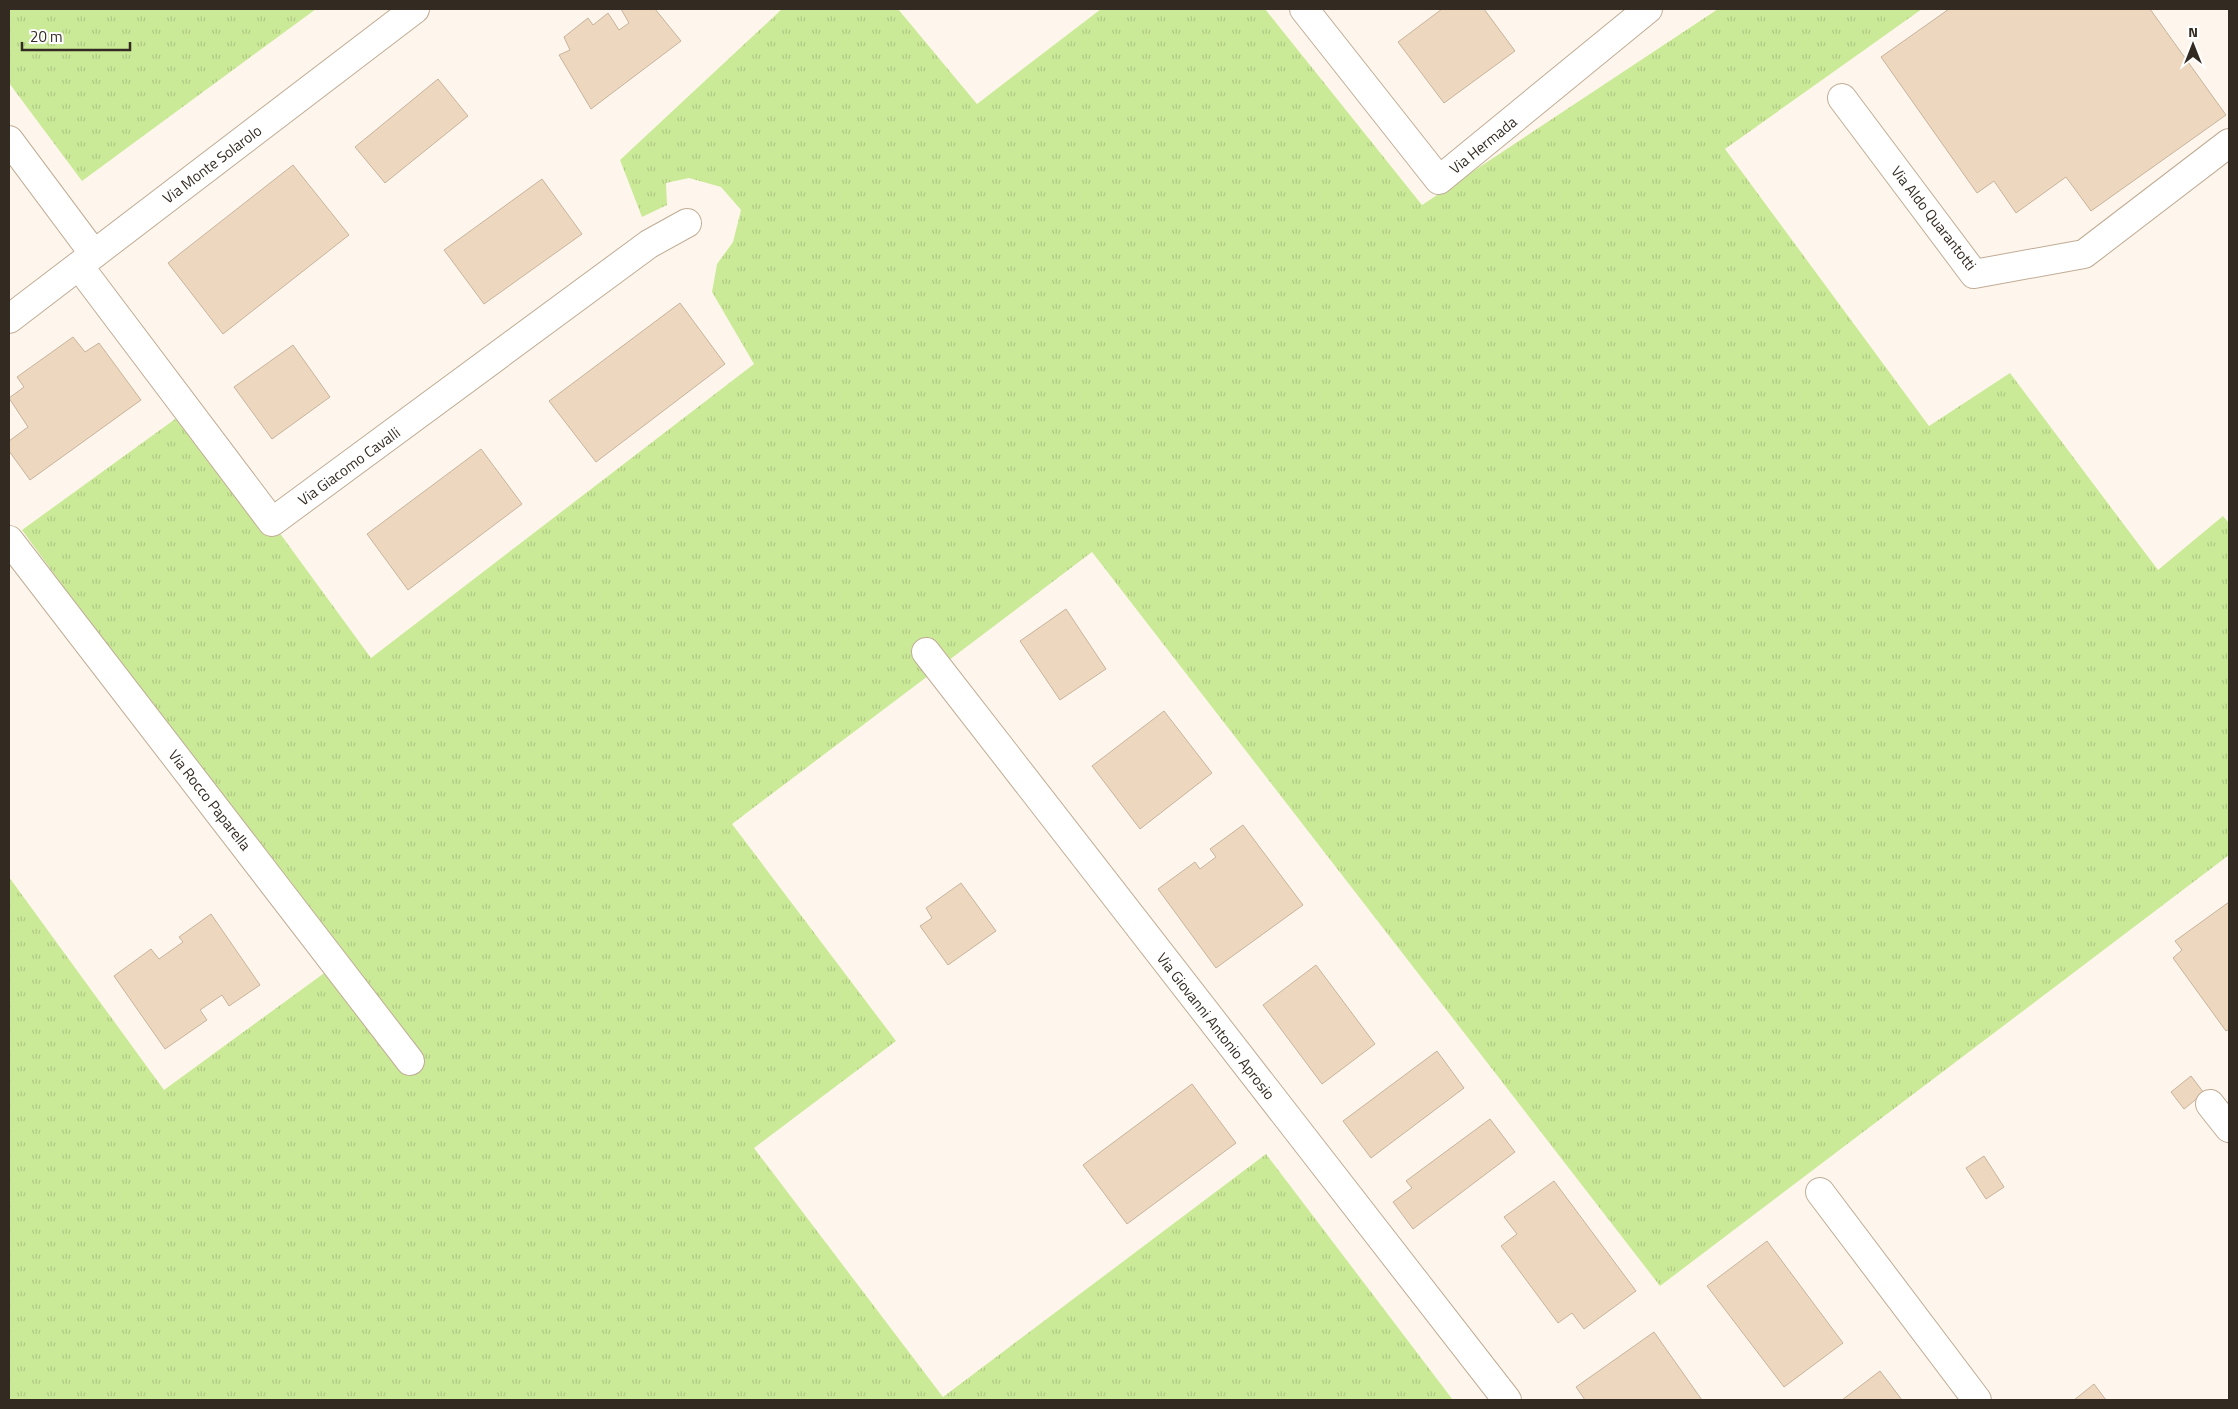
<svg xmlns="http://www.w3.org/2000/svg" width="2238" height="1409" font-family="'Titillium Web',sans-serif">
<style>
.grass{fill:url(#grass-tufts)}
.building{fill:#edd8bf;stroke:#c8b39c}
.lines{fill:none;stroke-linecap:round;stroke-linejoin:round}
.minor-casing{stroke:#c0ac95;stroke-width:30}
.minor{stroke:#fff;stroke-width:28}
.labels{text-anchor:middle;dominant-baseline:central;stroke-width:4.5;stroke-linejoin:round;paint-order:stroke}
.street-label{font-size:15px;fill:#332b22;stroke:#fff}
</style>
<defs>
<pattern id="grass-tufts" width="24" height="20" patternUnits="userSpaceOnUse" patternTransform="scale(1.25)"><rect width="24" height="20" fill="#cbea98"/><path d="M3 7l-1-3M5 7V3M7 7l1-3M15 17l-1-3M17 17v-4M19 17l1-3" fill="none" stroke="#afc983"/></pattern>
</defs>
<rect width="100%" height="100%" fill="#fef6ec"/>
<g class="grass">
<path d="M 9,9 L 316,9 L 82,181 L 9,83 Z"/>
<path d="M 782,9 L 898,9 L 977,104 L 1101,9 L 1265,9 L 1422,205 L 1718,9 L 1922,9 L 1725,149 L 1929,426 L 2010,373 L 2158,570 L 2223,516 L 2229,523 L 2229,855 L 1660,1286 L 1092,552 L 732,824 L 896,1041 L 754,1148 L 943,1397 L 1266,1154 L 1453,1400 L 9,1400 L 9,877 L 164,1090 L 338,963 L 22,530 L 189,409 L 371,658 L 754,364 L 712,292 L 717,264 L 733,242 L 741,210 L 721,187 L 689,178 L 666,183 L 667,205 L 642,217 L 620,160 Z"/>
</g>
<g class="building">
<path d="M 621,9 L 655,9 L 681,41 L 591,109 L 559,55 L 570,50 L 564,37 L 588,18 L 593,25 L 608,13 L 619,30 L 629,23 Z"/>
<path d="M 1442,9 L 1484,9 L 1515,51 L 1444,103 L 1398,42 Z"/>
<path d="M 1949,9 L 2150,9 L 2226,115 L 2091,211 L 2066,177 L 2016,213 L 1994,181 L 1977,193 L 1881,57 Z"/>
<path d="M 438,79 L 468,116 L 385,183 L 355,147 Z"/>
<path d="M 293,165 L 349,235 L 223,334 L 168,263 Z"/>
<path d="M 542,179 L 582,234 L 484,304 L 444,250 Z"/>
<path d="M 680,303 L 725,364 L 596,462 L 549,401 Z"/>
<path d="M 73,337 L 85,352 L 99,343 L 141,400 L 30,480 L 9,451 L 9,441 L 28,427 L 9,398 L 24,387 L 17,377 Z"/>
<path d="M 293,345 L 330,397 L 272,439 L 234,387 Z"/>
<path d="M 481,449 L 522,504 L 408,590 L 367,534 Z"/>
<path d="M 1066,609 L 1106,669 L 1060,700 L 1020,641 Z"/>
<path d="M 1164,711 L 1212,773 L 1140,829 L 1092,766 Z"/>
<path d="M 1243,825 L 1303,905 L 1216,968 L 1158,889 L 1195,862 L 1200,869 L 1216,857 L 1210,849 Z"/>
<path d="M 961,883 L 996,931 L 948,965 L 920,926 L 932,918 L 926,908 Z"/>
<path d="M 2229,902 L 2229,1029 L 2226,1031 L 2173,958 L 2182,950 L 2175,941 Z"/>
<path d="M 211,914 L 260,985 L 229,1006 L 222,995 L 200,1010 L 207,1020 L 165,1049 L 114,976 L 151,949 L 159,959 L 183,942 L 179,937 Z"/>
<path d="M 1316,965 L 1375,1044 L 1322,1084 L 1263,1005 Z"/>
<path d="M 1437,1051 L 1464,1088 L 1371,1158 L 1343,1121 Z"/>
<path d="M 2191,1076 L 2204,1093 L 2184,1109 L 2171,1092 Z"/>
<path d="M 1192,1084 L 1236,1143 L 1127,1224 L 1083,1165 Z"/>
<path d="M 1490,1119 L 1515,1152 L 1413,1229 L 1393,1202 L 1412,1188 L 1406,1181 Z"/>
<path d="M 1984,1156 L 2004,1187 L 1986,1199 L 1966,1168 Z"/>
<path d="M 1554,1181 L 1636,1291 L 1584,1329 L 1572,1313 L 1558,1323 L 1501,1246 L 1517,1234 L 1504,1217 Z"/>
<path d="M 1767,1241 L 1843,1343 L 1784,1387 L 1707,1286 Z"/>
<path d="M 1654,1332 L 1702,1400 L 1585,1400 L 1576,1387 Z"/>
<path d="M 1880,1371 L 1902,1400 L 1842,1400 Z"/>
<path d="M 2094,1384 L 2106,1400 L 2074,1400 Z"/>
</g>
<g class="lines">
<g class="minor-casing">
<g id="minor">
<path d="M 1304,9 L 1439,180 L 1648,9"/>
<path d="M 1842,98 L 1974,274 L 2084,254 L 2229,143"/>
<path d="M 9,140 L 94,254"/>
<path d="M 79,266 L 272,522 L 649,244 L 687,223"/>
<path d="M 9,319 L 415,9"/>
<path d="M 9,540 L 410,1061"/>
<path d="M 926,652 L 1507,1400"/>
<path d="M 2210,1104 L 2229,1128"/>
<path d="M 1820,1192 L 1977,1400"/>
</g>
</g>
<use href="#minor" class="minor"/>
</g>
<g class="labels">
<g class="street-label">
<text transform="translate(1483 145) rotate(-39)">Via Hermada</text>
<text transform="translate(212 164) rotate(-37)">Via Monte Solarolo</text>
<text transform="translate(1934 218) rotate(52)">Via Aldo Quarantotti</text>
<text transform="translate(349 466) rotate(-36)">Via Giacomo Cavalli</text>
<text transform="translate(210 800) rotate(52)">Via Rocco Paparella</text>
<text transform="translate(1216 1026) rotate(52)">Via Giovanni Antonio Aprosio</text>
</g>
</g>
<rect width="2238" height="1409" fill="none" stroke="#332b22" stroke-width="20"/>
<g transform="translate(2193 45)" stroke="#ffffff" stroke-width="4" paint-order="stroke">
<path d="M0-4L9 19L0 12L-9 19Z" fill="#332b22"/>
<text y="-8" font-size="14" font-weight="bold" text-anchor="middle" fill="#332b22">N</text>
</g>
<path d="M22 42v8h108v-8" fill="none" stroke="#332b22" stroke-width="2.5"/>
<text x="30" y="42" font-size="15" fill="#332b22" stroke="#ffffff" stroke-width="4" paint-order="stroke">20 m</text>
</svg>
